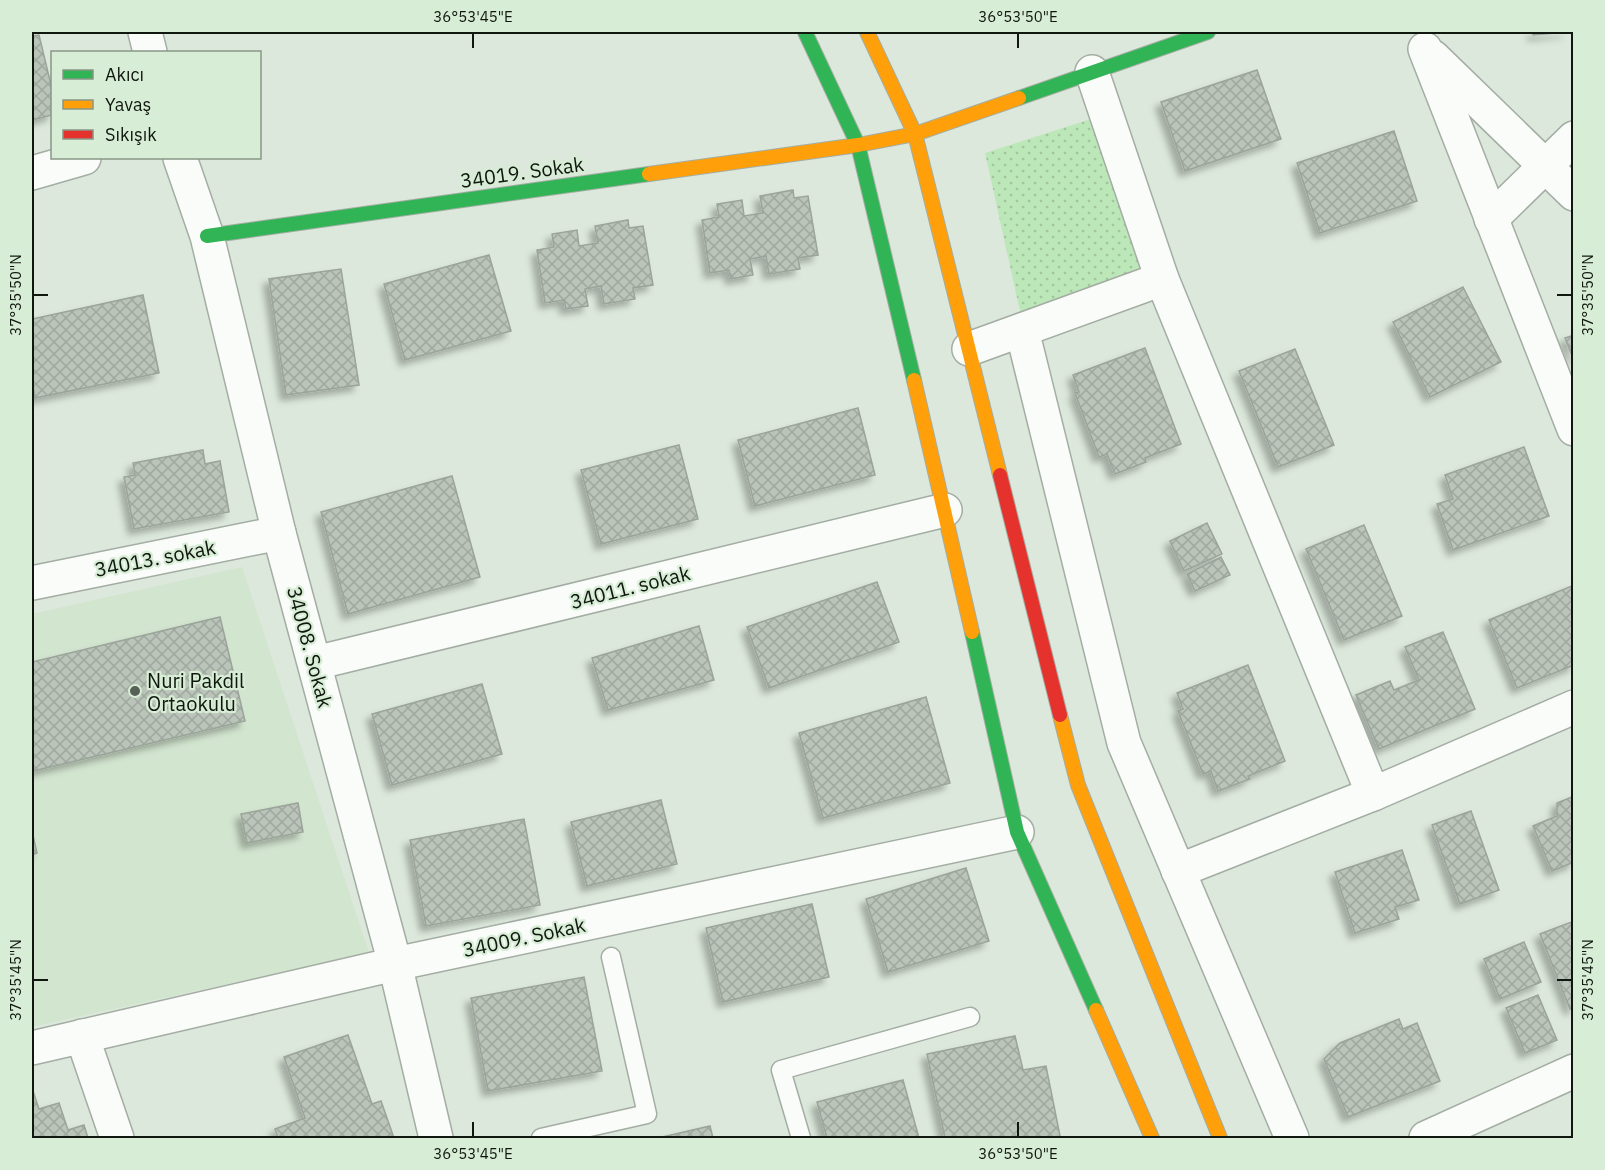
<svg xmlns="http://www.w3.org/2000/svg" width="1605" height="1170" font-family="'IBM Plex Sans',sans-serif">
<style>
.built{fill:#d2e5cf}
.park{fill:url(#park-dots)}
.building{fill:url(#building-cross-hatch);stroke:#9ba49a;stroke-width:1.5;filter:url(#shadow)}
.lines{fill:none;stroke-linecap:round;stroke-linejoin:round}
.lane-casing{stroke:#a4ada3;stroke-width:21}
.street-casing{stroke:#a4ada3;stroke-width:36}
.fast-casing{stroke:#a4ada3;stroke-width:16}
.slow-casing{stroke:#a4ada3;stroke-width:16}
.jam-casing{stroke:#a4ada3;stroke-width:16}
.lane{stroke:#fafcfa;stroke-width:18}
.street{stroke:#fafcfa;stroke-width:33}
.fast{stroke:#30b455;stroke-width:14}
.slow{stroke:#ff9f0a;stroke-width:14}
.jam{stroke:#e5322d;stroke-width:14}
.ticks{fill:none;stroke:#10170f;stroke-width:2}
.poi-dot{fill:#576056;stroke:#d8edd6;stroke-width:2}
.labels{text-anchor:middle;dominant-baseline:central;stroke-width:4.5;stroke-linejoin:round;paint-order:stroke}
.street-label{font-size:20px;fill:#10170f;stroke:#d8edd6}
.poi-label{font-size:20px;fill:#10170f;stroke:#d8edd6;text-anchor:start}
.neatline{fill:none;stroke:#10170f;stroke-width:2}
.ticks-label{font-size:15px;text-anchor:middle;fill:#10170f}
</style>
<defs>
<pattern id="park-dots" width="8" height="8" patternUnits="userSpaceOnUse" patternTransform="scale(1.5)"><rect width="8" height="8" fill="#bce7b8"/><path d="M2 2h.1M6 6h.1" fill="none" stroke="#a1c59d" stroke-width="1.8" stroke-linecap="round"/></pattern>
<pattern id="building-cross-hatch" width="8" height="8" patternUnits="userSpaceOnUse" patternTransform="scale(1.5)"><rect width="8" height="8" fill="#bac4b9"/><path d="M0 0l8 8M0 8l8-8" fill="none" stroke="#9fa89e"/></pattern>
<filter id="shadow"><feDropShadow dx="-5.5" dy="5.5" stdDeviation="3" flood-color="#0004"/></filter>
</defs>
<rect width="100%" height="100%" fill="#dce8db"/>
<path class="built" d="M 242,567 L 369,953 L 32,1027 L 32,614 Z"/>
<path class="park" d="M 1094,118 L 1152,276 L 1022,320 L 985,153 Z"/>
<g class="building">
<path d="M 1533,32 L 1568,32 L 1533,35 Z"/>
<path d="M 39,35 L 52,89 L 52,115 L 32,120 L 32,36 Z"/>
<path d="M 1257,70 L 1281,139 L 1185,171 L 1161,102 Z"/>
<path d="M 1394,131 L 1417,201 L 1320,233 L 1297,163 Z"/>
<path d="M 793,190 L 794,198 L 808,196 L 818,255 L 798,258 L 800,269 L 769,274 L 766,256 L 750,259 L 753,275 L 731,279 L 729,270 L 710,273 L 702,220 L 719,217 L 717,204 L 742,200 L 744,216 L 763,213 L 760,196 Z"/>
<path d="M 628,220 L 629,228 L 643,226 L 653,285 L 633,288 L 635,299 L 604,304 L 601,286 L 585,289 L 588,306 L 566,309 L 564,300 L 545,303 L 537,250 L 554,247 L 552,234 L 577,230 L 579,246 L 598,243 L 595,226 Z"/>
<path d="M 489,255 L 511,331 L 405,360 L 384,284 Z"/>
<path d="M 341,269 L 359,385 L 286,395 L 269,279 Z"/>
<path d="M 1463,287 L 1501,362 L 1430,397 L 1393,322 Z"/>
<path d="M 143,295 L 159,373 L 35,398 L 32,380 L 32,319 Z"/>
<path d="M 1574,335 L 1574,361 L 1565,338 Z"/>
<path d="M 1145,348 L 1181,444 L 1145,458 L 1146,462 L 1115,474 L 1107,454 L 1099,457 L 1075,393 L 1079,392 L 1073,375 Z"/>
<path d="M 1295,349 L 1334,445 L 1278,467 L 1239,371 Z"/>
<path d="M 858,408 L 875,475 L 755,506 L 738,440 Z"/>
<path d="M 679,445 L 698,519 L 601,544 L 581,470 Z"/>
<path d="M 1524,447 L 1549,516 L 1453,550 L 1437,504 L 1453,499 L 1445,475 Z"/>
<path d="M 203,450 L 205,464 L 220,461 L 229,512 L 134,529 L 124,477 L 135,475 L 133,463 Z"/>
<path d="M 452,476 L 480,577 L 348,614 L 321,512 Z"/>
<path d="M 1207,523 L 1222,554 L 1184,571 L 1170,541 Z"/>
<path d="M 1364,525 L 1402,616 L 1344,640 L 1306,549 Z"/>
<path d="M 1221,557 L 1230,575 L 1195,591 L 1187,574 Z"/>
<path d="M 877,582 L 899,642 L 769,688 L 747,627 Z"/>
<path d="M 1574,585 L 1574,665 L 1517,688 L 1489,620 Z"/>
<path d="M 220,617 L 245,721 L 33,771 L 32,763 L 32,662 Z"/>
<path d="M 699,626 L 714,680 L 608,710 L 592,658 Z"/>
<path d="M 1443,632 L 1475,709 L 1379,749 L 1356,695 L 1390,681 L 1394,690 L 1419,680 L 1405,647 Z"/>
<path d="M 1248,665 L 1285,761 L 1248,776 L 1250,779 L 1218,791 L 1211,771 L 1203,774 L 1178,711 L 1183,709 L 1177,693 Z"/>
<path d="M 482,684 L 502,754 L 392,785 L 372,714 Z"/>
<path d="M 926,697 L 950,783 L 823,818 L 799,733 Z"/>
<path d="M 1574,796 L 1574,862 L 1552,871 L 1533,826 L 1557,816 L 1557,803 Z"/>
<path d="M 661,800 L 677,864 L 587,886 L 571,822 Z"/>
<path d="M 298,803 L 303,832 L 247,843 L 241,814 Z"/>
<path d="M 1471,811 L 1499,890 L 1460,904 L 1432,825 Z"/>
<path d="M 524,819 L 540,905 L 426,926 L 410,840 Z"/>
<path d="M 32,831 L 37,853 L 32,855 Z"/>
<path d="M 1402,850 L 1419,900 L 1395,907 L 1399,919 L 1355,933 L 1335,872 Z"/>
<path d="M 966,868 L 989,941 L 888,972 L 866,899 Z"/>
<path d="M 812,904 L 829,977 L 723,1002 L 706,928 Z"/>
<path d="M 1574,921 L 1574,1008 L 1570,1009 L 1540,934 Z"/>
<path d="M 1524,942 L 1541,982 L 1500,999 L 1484,959 Z"/>
<path d="M 584,977 L 602,1071 L 488,1091 L 471,998 Z"/>
<path d="M 1538,995 L 1557,1040 L 1525,1053 L 1506,1008 Z"/>
<path d="M 1399,1019 L 1403,1029 L 1417,1023 L 1440,1081 L 1348,1117 L 1324,1059 L 1340,1043 Z"/>
<path d="M 348,1035 L 372,1104 L 381,1101 L 394,1138 L 278,1138 L 275,1129 L 305,1118 L 284,1057 Z"/>
<path d="M 1015,1036 L 1023,1070 L 1046,1066 L 1060,1136 L 1050,1138 L 945,1138 L 927,1054 Z"/>
<path d="M 903,1080 L 919,1138 L 827,1138 L 817,1102 Z"/>
<path d="M 32,1088 L 39,1109 L 59,1103 L 68,1130 L 84,1125 L 88,1138 L 32,1138 Z"/>
<path d="M 710,1126 L 713,1138 L 658,1138 Z"/>
</g>
<g class="lines">
<g class="lane-casing">
<g id="lane">
<path d="M 541,1138 L 647,1114 L 611,957"/>
<path d="M 801,1138 L 781,1070 L 970,1017"/>
</g>
</g>
<g class="street-casing">
<g id="street">
<path d="M 145,32 L 150,52"/>
<path d="M 1425,49 L 1574,429"/>
<path d="M 1433,57 L 1574,194"/>
<path d="M 1092,72 L 1162,279 L 1373,794"/>
<path d="M 180,158 L 207,236 L 279,533 L 395,964 L 436,1138"/>
<path d="M 32,173 L 84,158"/>
<path d="M 1491,219 L 1574,138"/>
<path d="M 1022,330 L 1124,743 L 1292,1138"/>
<path d="M 969,349 L 1162,279"/>
<path d="M 32,583 L 279,533"/>
<path d="M 315,663 L 945,510"/>
<path d="M 1178,871 L 1373,794 L 1574,707"/>
<path d="M 82,1036 L 117,1138"/>
<path d="M 32,1048 L 395,964 L 1017,832"/>
<path d="M 1426,1138 L 1574,1071"/>
</g>
</g>
<g class="fast-casing">
<g id="fast">
<path d="M 805,32 L 858,145 L 914,380"/>
<path d="M 1019,98 L 1208,32"/>
<path d="M 207,236 L 649,174"/>
<path d="M 972,632 L 1017,832 L 1096,1010"/>
</g>
</g>
<g class="slow-casing">
<g id="slow">
<path d="M 867,32 L 915,134 L 1000,475"/>
<path d="M 649,174 L 858,145 L 915,134 L 1019,98"/>
<path d="M 914,380 L 972,632"/>
<path d="M 1060,715 L 1078,785 L 1220,1138"/>
<path d="M 1096,1010 L 1152,1138"/>
</g>
</g>
<g class="jam-casing">
<path id="jam" d="M 1000,475 L 1060,715"/>
</g>
<use href="#lane" class="lane"/>
<use href="#street" class="street"/>
<use href="#fast" class="fast"/>
<use href="#slow" class="slow"/>
<use href="#jam" class="jam"/>
</g>
<path class="ticks" d="M 473,33 L 473,48M 1018,33 L 1018,48M 33,295 L 48,295M 1557,295 L 1572,295M 33,980 L 48,980M 1557,980 L 1572,980M 473,1122 L 473,1137M 1018,1122 L 1018,1137"/>
<circle class="poi-dot" cx="135" cy="691" r="6"/>
<g class="labels">
<g class="street-label">
<text transform="translate(522 172) rotate(-8)">34019. Sokak</text>
<text transform="translate(155 558) rotate(-11)">34013. sokak</text>
<text transform="translate(630 587) rotate(-14)">34011. sokak</text>
<text transform="translate(310 647) rotate(75)">34008. Sokak</text>
<text transform="translate(524 937) rotate(-12)">34009. Sokak</text>
</g>
<g class="poi-label">
<text x="147" y="680">Nuri Pakdil<tspan x="147" dy="23">Ortaokulu</tspan></text>
</g>
</g>
<rect width="1605" height="1170" fill="none" stroke="#d8edd6" stroke-width="66"/>
<rect x="51" y="51" width="210" height="108" fill="#d8edd6" stroke="#889786" stroke-width="1.5"/>
<rect x="63" y="70" width="30" height="9" fill="#30b455" stroke="#889786" stroke-width="1.5"/>
<text x="105" y="81" font-size="18" fill="#10170f">Akıcı</text>
<rect x="63" y="100" width="30" height="9" fill="#ff9f0a" stroke="#889786" stroke-width="1.5"/>
<text x="105" y="111" font-size="18" fill="#10170f">Yavaş</text>
<rect x="63" y="130" width="30" height="9" fill="#e5322d" stroke="#889786" stroke-width="1.5"/>
<text x="105" y="141" font-size="18" fill="#10170f">Sıkışık</text>
<rect x="33" y="33" width="1539" height="1104" class="neatline"/>
<g class="ticks-label">
<text x="473" y="22">36°53'45"E</text>
<text x="1018" y="22">36°53'50"E</text>
<text transform="translate(16 295) rotate(-90)" y="5">37°35'50"N</text>
<text transform="translate(1588 295) rotate(-90)" y="5">37°35'50"N</text>
<text transform="translate(16 980) rotate(-90)" y="5">37°35'45"N</text>
<text transform="translate(1588 980) rotate(-90)" y="5">37°35'45"N</text>
<text x="473" y="1159">36°53'45"E</text>
<text x="1018" y="1159">36°53'50"E</text>
</g>
</svg>
